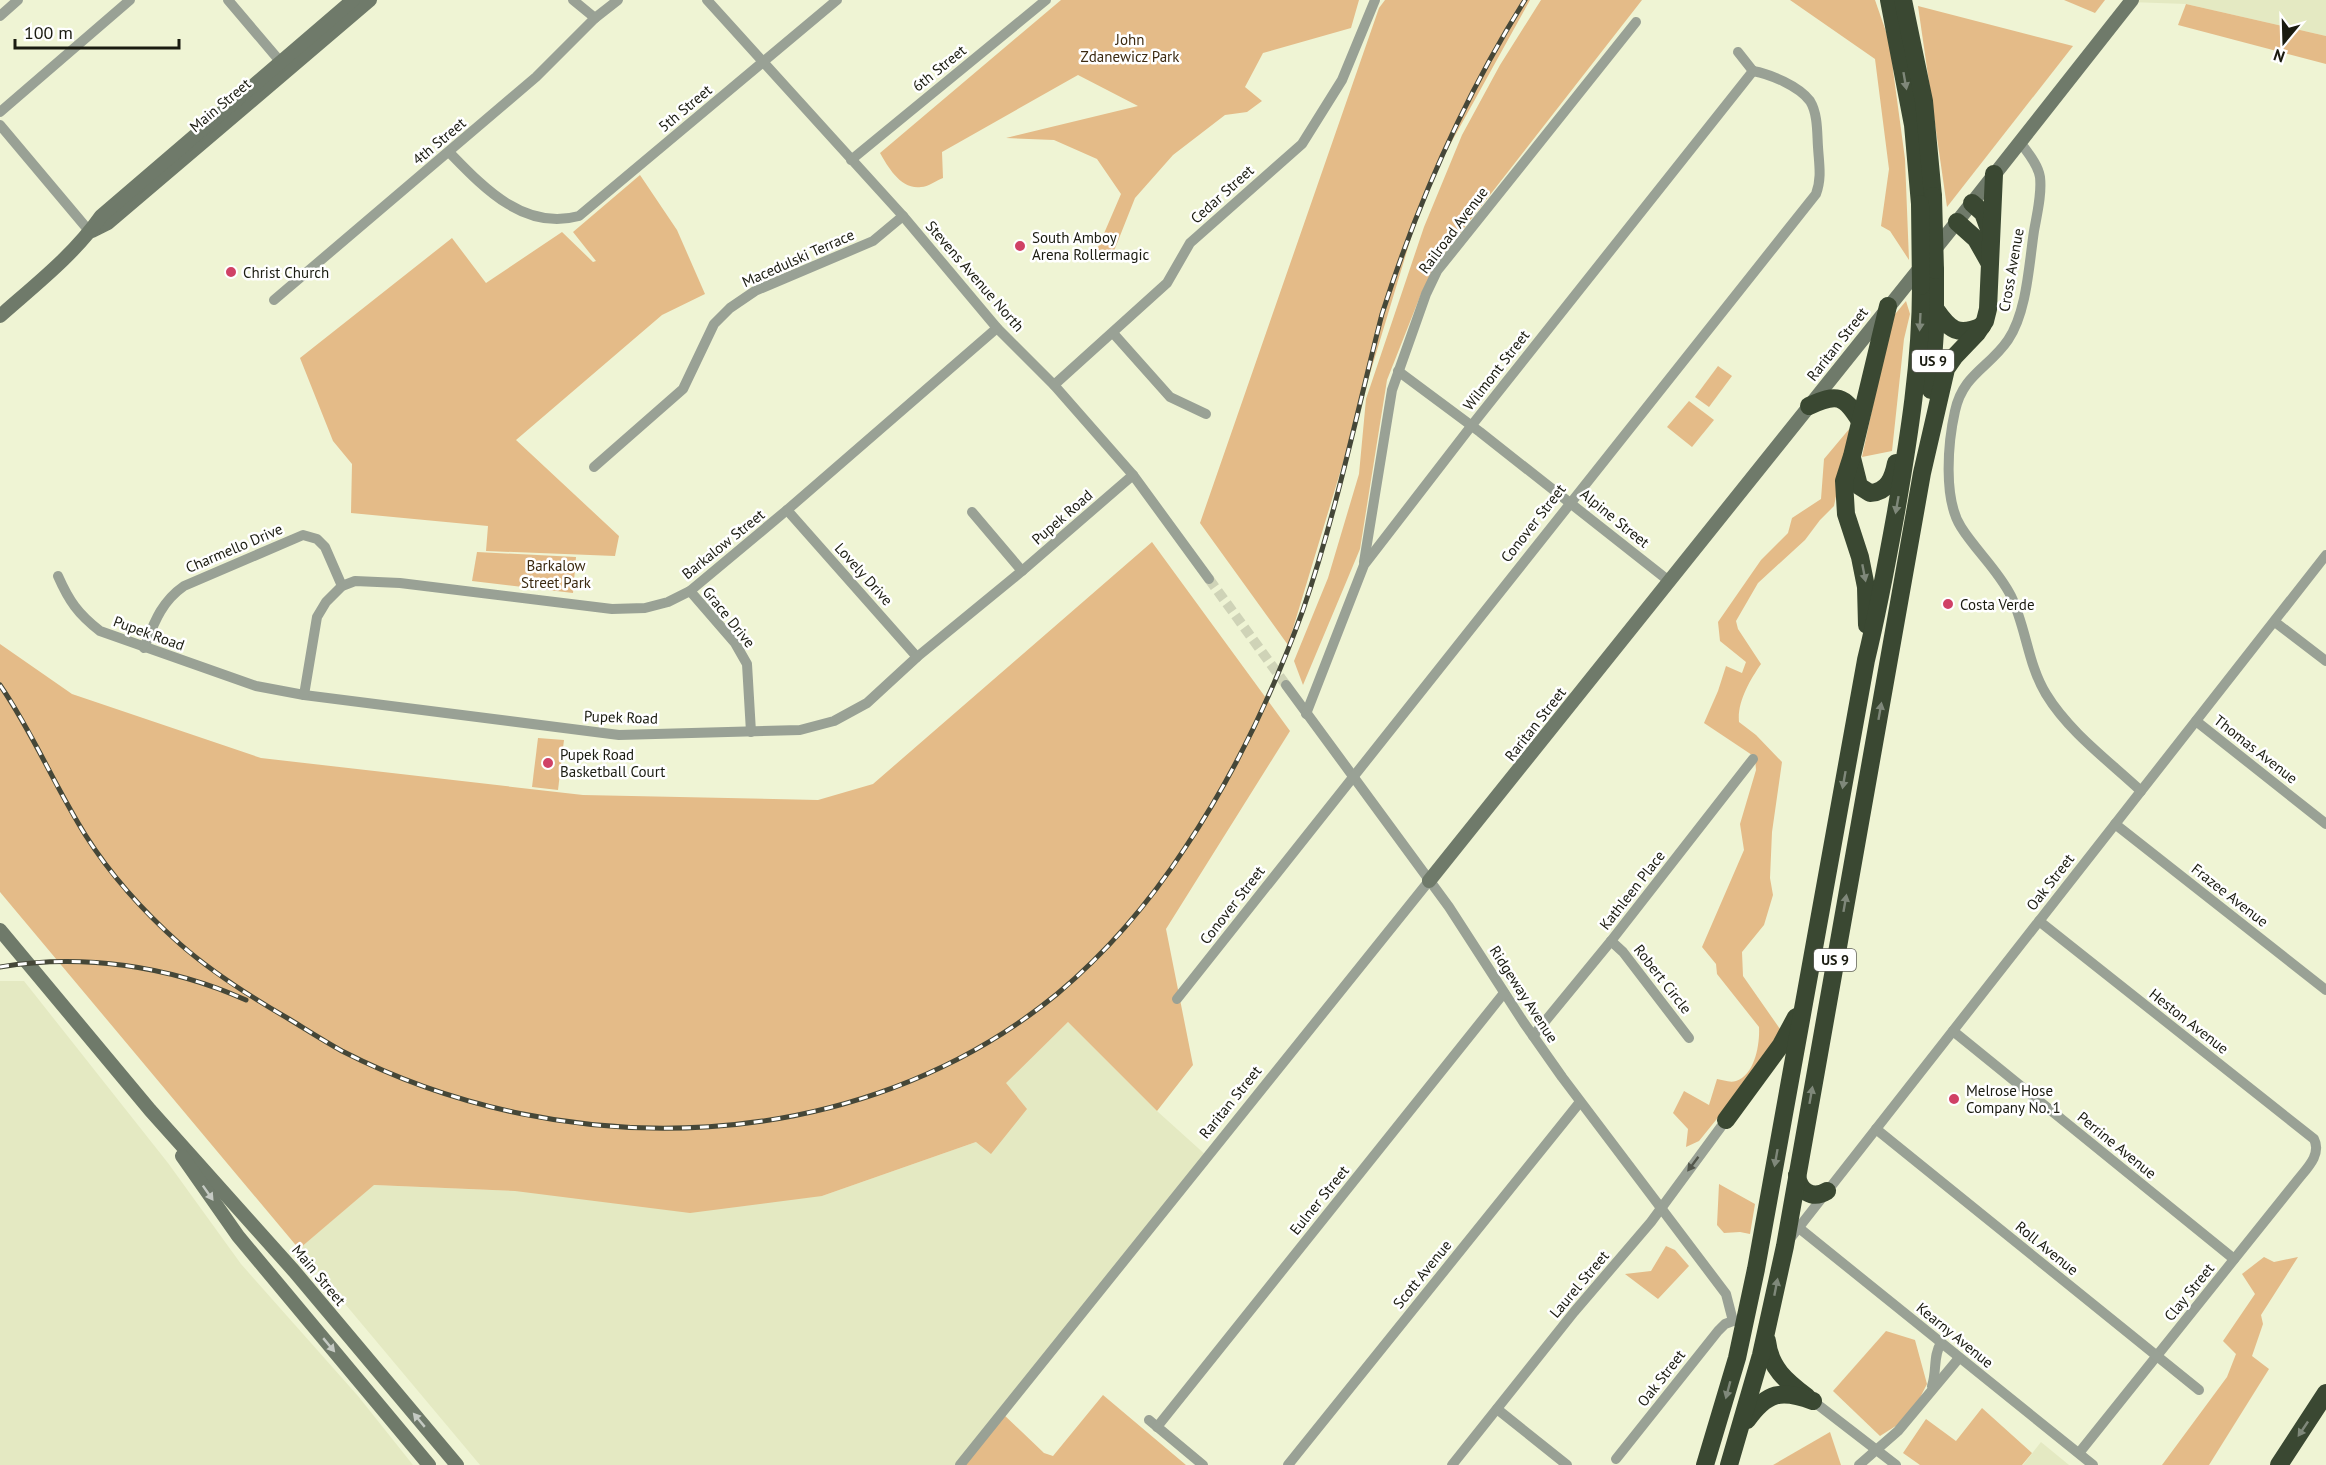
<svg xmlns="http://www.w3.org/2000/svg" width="2326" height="1465" font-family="'PT Sans',sans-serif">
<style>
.built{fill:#e4e9c2}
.green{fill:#e4bb88}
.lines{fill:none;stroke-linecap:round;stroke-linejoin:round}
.street-tunnel{stroke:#cfd3b7;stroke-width:10;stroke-dasharray:10 5;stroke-linecap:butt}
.street{stroke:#99a195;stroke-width:10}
.secondary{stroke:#6f7a6a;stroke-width:14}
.highway{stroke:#3a4832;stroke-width:18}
.rail-casing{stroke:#454738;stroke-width:5}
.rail{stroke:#fff;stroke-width:3;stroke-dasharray:9;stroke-linecap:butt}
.highway-bridge{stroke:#3a4832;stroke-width:18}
.oneway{fill:#7f887a}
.oneway2{fill:#53574c}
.oneway3{fill:#c5cac3}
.poi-dot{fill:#d04165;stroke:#fff;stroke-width:2}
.labels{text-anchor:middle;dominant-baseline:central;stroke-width:5;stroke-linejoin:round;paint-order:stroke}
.shield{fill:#fff;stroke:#5f5f58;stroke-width:1.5}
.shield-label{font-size:14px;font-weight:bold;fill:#1a1b10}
.park-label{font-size:15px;fill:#3c2a11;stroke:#fff}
.street-label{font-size:15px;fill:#1a1b10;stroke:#fff}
.poi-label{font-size:15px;fill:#1a1b10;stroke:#fff;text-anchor:start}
</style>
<rect width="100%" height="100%" fill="#eff4d4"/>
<g class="built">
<path d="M 2132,0 L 2326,0 L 2326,36 L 2186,4 L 2130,2 Z"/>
<path d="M 0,981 L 24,981 L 168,1163 L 241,1264 L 358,1396 L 413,1465 L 0,1465 Z"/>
<path d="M 1068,1022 L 1157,1111 L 1208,1157 L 962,1465 L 480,1465 L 299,1249 L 373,1185 L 515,1191 L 822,1196 L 976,1142 L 1005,1083 Z"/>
<path d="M 2041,1442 L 2069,1465 L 2023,1465 Z"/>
</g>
<g class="green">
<path d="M 1061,0 L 1359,0 L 1351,28 L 1263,53 L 1245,87 L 1262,101 L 1247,112 L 1225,115 L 1173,155 L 1135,198 L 1112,256 L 1096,252 L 1121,194 L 1097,159 L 1054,140 L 1006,138 L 1138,106 L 1078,75 L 942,152 L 943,178 C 937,180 928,187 921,187 C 901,190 888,167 880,153 Z"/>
<path d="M 1385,0 L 1530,0 L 1426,188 L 1288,645 L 1200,523 L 1379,8 Z"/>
<path d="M 1541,0 L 1642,0 L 1436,264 L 1421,294 L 1387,380 L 1360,549 L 1303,685 L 1294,661 L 1328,578 L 1359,474 L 1366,399 L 1424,227 L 1462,135 L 1500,65 Z"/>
<path d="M 1790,0 L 1875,0 L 1892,49 L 1893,70 L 1905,159 L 1909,260 L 1890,231 L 1881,226 L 1889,169 L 1875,59 Z"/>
<path d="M 2064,0 L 2105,0 L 2095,13 Z"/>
<path d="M 2186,4 L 2326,36 L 2326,64 L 2178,25 Z"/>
<path d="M 1918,6 L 2073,46 L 1947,207 Z"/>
<path d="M 640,175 L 677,230 L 705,294 L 662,315 L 516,440 L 619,536 L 615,556 L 486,551 L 488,526 L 351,513 L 352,464 L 333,441 L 300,358 L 452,238 L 486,283 L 562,232 L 593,262 L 596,261 L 573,232 Z"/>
<path d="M 1906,301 L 1910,314 L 1904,339 L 1892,451 L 1862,457 L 1891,319 Z"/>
<path d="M 1718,366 L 1732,376 L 1709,407 L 1695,397 Z"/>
<path d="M 1689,401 L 1714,420 L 1692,447 L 1667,427 Z"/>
<path d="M 1850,428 L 1834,506 L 1820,520 L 1805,540 L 1758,583 L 1736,621 L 1738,629 L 1761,664 C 1750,680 1737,702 1739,722 L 1756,735 L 1782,762 L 1772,832 L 1770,878 L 1773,895 L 1764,925 L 1742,952 L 1743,976 L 1780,1029 L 1763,1062 L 1699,1141 L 1686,1147 L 1688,1129 L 1673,1113 L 1684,1091 L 1709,1105 L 1717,1079 C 1723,1080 1730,1083 1736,1081 C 1755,1075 1760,1044 1759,1027 L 1717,974 L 1716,964 L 1702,947 L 1744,850 L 1740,824 L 1756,770 L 1755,757 L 1704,723 L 1718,691 L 1726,666 L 1742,673 L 1746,662 L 1720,641 L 1718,622 L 1761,560 L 1788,533 L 1792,518 L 1821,499 L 1824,459 Z"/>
<path d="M 1152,542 L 1290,731 L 1166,929 L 1193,1065 L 1157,1111 L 1068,1022 L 1006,1083 L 1027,1109 L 991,1154 L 976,1142 L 822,1196 L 690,1213 L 515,1191 L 374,1185 L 299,1249 L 0,892 L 0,644 L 72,694 L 261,758 L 583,795 L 818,800 L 873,784 Z"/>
<path d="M 477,552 L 576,557 L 573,593 L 472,581 Z"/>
<path d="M 538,738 L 564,740 L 558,790 L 532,787 Z"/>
<path d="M 1719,1184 L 1755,1204 L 1750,1234 L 1740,1232 L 1724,1233 L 1717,1225 Z"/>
<path d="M 1666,1246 L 1675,1250 L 1689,1266 L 1658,1299 L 1625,1274 L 1651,1271 Z"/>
<path d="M 2264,1257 L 2274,1262 L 2298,1257 L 2261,1315 L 2263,1324 L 2252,1356 L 2269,1369 L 2209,1465 L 2162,1465 L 2227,1377 L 2236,1354 L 2223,1341 L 2255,1294 L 2242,1274 Z"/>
<path d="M 1886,1331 L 1915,1340 L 1927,1384 L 1910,1417 L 1880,1436 L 1833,1391 Z"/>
<path d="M 1103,1395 L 1186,1465 L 960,1465 L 1001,1412 L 1044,1453 L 1053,1456 Z"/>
<path d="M 1982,1408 L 2032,1453 L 2022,1465 L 1920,1465 L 1903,1453 L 1926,1419 L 1956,1441 Z"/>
<path d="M 1830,1432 L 1841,1465 L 1773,1465 Z"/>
</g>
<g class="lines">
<path class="street-tunnel" d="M 1209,579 L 1286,685"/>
<g class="street">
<path d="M 228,0 L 284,66"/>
<path d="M 573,0 L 595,18"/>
<path d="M 707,0 L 903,216 L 997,328 L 1054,385 L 1133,475 L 1209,579"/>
<path d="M 0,16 L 18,0"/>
<path d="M 1738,52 L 1753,71"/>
<path d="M 0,112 L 130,0"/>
<path d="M 0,125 L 90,232"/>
<path d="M 2020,142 C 2027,152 2038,164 2040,177 C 2042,194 2037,214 2034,231 C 2029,264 2027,312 2008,340 C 1989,368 1963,374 1955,411 C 1948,442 1943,499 1961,527 C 1976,551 1998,570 2011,596 C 2026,627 2028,665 2046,694 C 2069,732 2109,761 2141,791"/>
<path d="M 449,152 C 484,188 524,231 579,216 L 837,0"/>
<path d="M 851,160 L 1046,0"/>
<path d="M 274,300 L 536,77 L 595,18 L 618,0"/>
<path d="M 1113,333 L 1170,397 L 1206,414"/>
<path d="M 1398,371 L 1480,432 L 1669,581"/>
<path d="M 1054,385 L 1167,283 L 1190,243 L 1302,144 L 1342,80 L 1375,0"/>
<path d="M 594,467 L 683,389 L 714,324 L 730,308 L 755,291 L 873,241 L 903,216"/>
<path d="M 787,510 L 917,657"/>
<path d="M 972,512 L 1022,571"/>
<path d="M 1364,562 L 1392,390 L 1426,294 L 1437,271 L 1636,22"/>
<path d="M 58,576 C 69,601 78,614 100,631 L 256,686 L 304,695 L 619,735 L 800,730 L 834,721 L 867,703 L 917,657 L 1022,571 L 1133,475"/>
<path d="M 690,591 L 735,643 L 747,664 L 751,732"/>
<path d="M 2275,622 L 2326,661"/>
<path d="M 144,648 C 154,623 161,602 184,586 L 303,535 L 317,539 L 325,547 L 342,586"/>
<path d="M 1286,685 L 1449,907 L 1524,1023 L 1562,1077 L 1726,1294 L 1733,1321 L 1725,1324 L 1718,1331 L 1616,1459"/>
<path d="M 304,695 L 317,617 L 326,602 L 342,586 L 355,581 L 400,583 L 612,609 L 645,608 L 668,602 L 690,591 L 787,510 L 997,328"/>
<path d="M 1306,714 L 1364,565 L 1472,425 L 1753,71"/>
<path d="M 2196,721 L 2326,824"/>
<path d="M 2115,824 L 2326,990"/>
<path d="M 2039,921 L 2314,1139 C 2322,1155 2306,1169 2296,1182 L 2079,1453"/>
<path d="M 1611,941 L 1623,952 L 1689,1038"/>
<path d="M 1177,999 L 1816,194 C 1822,178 1819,164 1818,147 C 1817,133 1818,114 1810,101 C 1799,86 1770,74 1753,71"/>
<path d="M 1953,1031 L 2234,1259"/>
<path d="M 1533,1036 L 1611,941 L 1753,759"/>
<path d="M 1876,1129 L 2199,1390"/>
<path d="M 1799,1228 L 2093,1465"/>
<path d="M 1789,1240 L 2326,555"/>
<path d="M 1932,1386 C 1937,1371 1933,1355 1941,1343"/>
<path d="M 1813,1401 L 1896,1465"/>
<path d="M 1497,1409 L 1567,1465"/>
<path d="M 1149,1420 L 1203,1465"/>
<path d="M 1157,1427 L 1504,993"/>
<path d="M 960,1465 L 1429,881"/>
<path d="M 1288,1465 L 1580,1102"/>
<path d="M 1452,1465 L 1574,1312 L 1651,1222 L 1726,1120"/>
<path d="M 1859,1465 L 1898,1431 L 1959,1358"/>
</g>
<g class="secondary">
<path d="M 92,231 L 108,223 L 370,0"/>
<path d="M 0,316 C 35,285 74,255 101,216 L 353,0"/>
<path d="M 1429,881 L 1972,203 L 2132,0"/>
<path d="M 0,930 L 150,1110 L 294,1271 L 457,1465"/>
<path d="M 182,1156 L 238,1236 L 429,1465"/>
</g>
<g class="highway">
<path d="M 1889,0 L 1913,125 L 1920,204"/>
<path d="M 1903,0 L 1924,101 L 1933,196"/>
<path d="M 1972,203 L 1983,213 L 1990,232"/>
<path d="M 1957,222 L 1976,239 L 1989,262"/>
<path d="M 1936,310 C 1950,330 1958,337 1982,326"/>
<path d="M 1931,390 L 1935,331 L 1935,270"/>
<path d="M 1809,406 C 1837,393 1844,395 1860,421"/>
<path d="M 1852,458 L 1859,486 L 1870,493 C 1888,492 1893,478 1896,463"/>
<path d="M 1867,625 L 1866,587 L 1860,557 L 1846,514 L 1844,481 L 1852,456 L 1888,306"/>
<path d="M 1726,1120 L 1781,1045 L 1796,1017"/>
<path d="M 1797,1175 C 1799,1191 1812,1200 1827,1191"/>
<path d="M 1767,1341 C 1770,1368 1786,1381 1807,1397"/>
<path d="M 1747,1420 C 1767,1392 1781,1389 1813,1401"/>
<path d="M 1705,1465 L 1737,1358 L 1756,1269 L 1866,660 C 1878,611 1887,562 1896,512 C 1909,437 1921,362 1921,286"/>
<path d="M 1729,1465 L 1761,1355 L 1785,1246 L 1922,473 L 1946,369 L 1955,356 L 1977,333 L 1985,321 L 1988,309 L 1994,174"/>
<path d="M 2279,1465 L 2326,1393"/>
</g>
<g class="rail-casing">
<g id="rail">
<path d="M 0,685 C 33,733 55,787 86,836 C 112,877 144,912 180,944 C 213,973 251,997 289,1019 C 307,1030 324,1041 342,1051 C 566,1166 858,1157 1057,994 C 1107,952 1149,903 1185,848 C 1234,775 1273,693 1303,610 C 1336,514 1357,412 1382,314 C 1417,205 1464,97 1525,0"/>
<path d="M 0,967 C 82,953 170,966 246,1000"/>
</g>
</g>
<use href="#rail" class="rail"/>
<g class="highway-bridge">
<path d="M 1933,196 L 1935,270"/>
<path d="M 1920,204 L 1921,286"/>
</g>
</g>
<defs><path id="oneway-solid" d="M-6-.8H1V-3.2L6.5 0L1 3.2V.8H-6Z" transform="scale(1.5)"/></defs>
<g class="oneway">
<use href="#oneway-solid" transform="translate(1905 81) rotate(80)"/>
<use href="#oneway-solid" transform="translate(1920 322) rotate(93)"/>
<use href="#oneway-solid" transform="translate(1897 505) rotate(100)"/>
<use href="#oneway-solid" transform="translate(1864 573) rotate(79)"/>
<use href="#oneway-solid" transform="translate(1880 711) rotate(-80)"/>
<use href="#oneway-solid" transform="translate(1844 780) rotate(100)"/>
<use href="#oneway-solid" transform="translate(1845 903) rotate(-80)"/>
<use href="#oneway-solid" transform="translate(1811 1095) rotate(-80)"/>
<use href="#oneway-solid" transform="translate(1776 1158) rotate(100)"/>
<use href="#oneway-solid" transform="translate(1776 1287) rotate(-79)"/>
<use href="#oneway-solid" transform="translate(1728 1390) rotate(105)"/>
<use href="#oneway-solid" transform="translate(2303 1429) rotate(124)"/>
</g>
<use class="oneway2" href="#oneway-solid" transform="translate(1693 1164) rotate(127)"/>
<g class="oneway3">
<use href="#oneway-solid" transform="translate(208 1193) rotate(55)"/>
<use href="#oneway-solid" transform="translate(329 1345) rotate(50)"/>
<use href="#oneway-solid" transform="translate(419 1420) rotate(-130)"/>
</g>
<g class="poi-dot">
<circle cx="1020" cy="246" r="6"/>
<circle cx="231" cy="272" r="6"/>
<circle cx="1948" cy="604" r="6"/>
<circle cx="548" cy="763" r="6"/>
<circle cx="1954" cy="1099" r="6"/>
</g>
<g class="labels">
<g class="shield">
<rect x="1912" y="350" width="42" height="22" rx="4.5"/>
<rect x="1814" y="949" width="42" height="22" rx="4.5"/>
</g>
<g class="shield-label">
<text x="1933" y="361">US 9</text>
<text x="1835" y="960">US 9</text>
</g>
<g class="park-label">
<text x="1130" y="39">John<tspan x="1130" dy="17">Zdanewicz Park</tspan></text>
<text x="556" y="565">Barkalow<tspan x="556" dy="17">Street Park</tspan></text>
</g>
<g class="street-label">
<text transform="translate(939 68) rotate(-39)">6th Street</text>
<text transform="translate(220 105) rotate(-40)">Main Street</text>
<text transform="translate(685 108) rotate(-40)">5th Street</text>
<text transform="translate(439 141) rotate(-40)">4th Street</text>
<text transform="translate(1222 194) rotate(-42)">Cedar Street</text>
<text transform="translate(1453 230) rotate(-53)">Railroad Avenue</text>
<text transform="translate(798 258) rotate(-24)">Macedulski Terrace</text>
<text transform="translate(2011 270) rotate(-80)">Cross Avenue</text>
<text transform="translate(975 276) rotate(49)">Stevens Avenue North</text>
<text transform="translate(1837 344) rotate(-52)">Raritan Street</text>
<text transform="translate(1496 370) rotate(-52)">Wilmont Street</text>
<text transform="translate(1062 517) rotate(-41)">Pupek Road</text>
<text transform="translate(1615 518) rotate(39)">Alpine Street</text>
<text transform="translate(1533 523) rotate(-52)">Conover Street</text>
<text transform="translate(723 544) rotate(-39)">Barkalow Street</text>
<text transform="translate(234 548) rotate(-23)">Charmello Drive</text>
<text transform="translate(864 574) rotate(48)">Lovely Drive</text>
<text transform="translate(729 617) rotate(51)">Grace Drive</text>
<text transform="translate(149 633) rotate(20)">Pupek Road</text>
<text transform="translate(621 717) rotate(2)">Pupek Road</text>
<text transform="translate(1535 724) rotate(-52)">Raritan Street</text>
<text transform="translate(2256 749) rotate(38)">Thomas Avenue</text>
<text transform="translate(2050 882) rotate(-52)">Oak Street</text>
<text transform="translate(1632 890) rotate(-52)">Kathleen Place</text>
<text transform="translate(2230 895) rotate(38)">Frazee Avenue</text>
<text transform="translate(1232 905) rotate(-52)">Conover Street</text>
<text transform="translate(1663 979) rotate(52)">Robert Circle</text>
<text transform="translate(1524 994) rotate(57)">Ridgeway Avenue</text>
<text transform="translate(2189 1021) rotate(38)">Heston Avenue</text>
<text transform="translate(1230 1102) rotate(-51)">Raritan Street</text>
<text transform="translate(2117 1145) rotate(39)">Perrine Avenue</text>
<text transform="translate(1319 1200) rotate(-51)">Eulner Street</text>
<text transform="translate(2047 1248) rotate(39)">Roll Avenue</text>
<text transform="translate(1422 1274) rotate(-51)">Scott Avenue</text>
<text transform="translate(319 1275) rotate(50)">Main Street</text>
<text transform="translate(1579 1284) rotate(-50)">Laurel Street</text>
<text transform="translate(2189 1292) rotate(-51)">Clay Street</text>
<text transform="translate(1955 1335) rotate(39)">Kearny Avenue</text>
<text transform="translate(1661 1378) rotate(-52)">Oak Street</text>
</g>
<g class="poi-label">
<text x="1032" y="237">South Amboy<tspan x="1032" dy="17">Arena Rollermagic</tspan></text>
<text x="243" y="272">Christ Church</text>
<text x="1960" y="604">Costa Verde</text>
<text x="560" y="754">Pupek Road<tspan x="560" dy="17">Basketball Court</tspan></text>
<text x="1966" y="1090">Melrose Hose<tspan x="1966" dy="17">Company No. 1</tspan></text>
</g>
</g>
<g transform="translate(2284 42) rotate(199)" stroke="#ffffff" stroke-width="4.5" paint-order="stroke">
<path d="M0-4.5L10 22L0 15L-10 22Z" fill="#1a1b10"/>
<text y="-9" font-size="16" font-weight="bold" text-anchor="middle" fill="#1a1b10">N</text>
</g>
<path d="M15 39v9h164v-9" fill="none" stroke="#1a1b10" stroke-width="3"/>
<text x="24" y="39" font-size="18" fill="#1a1b10" stroke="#ffffff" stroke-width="4.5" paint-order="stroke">100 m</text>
</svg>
